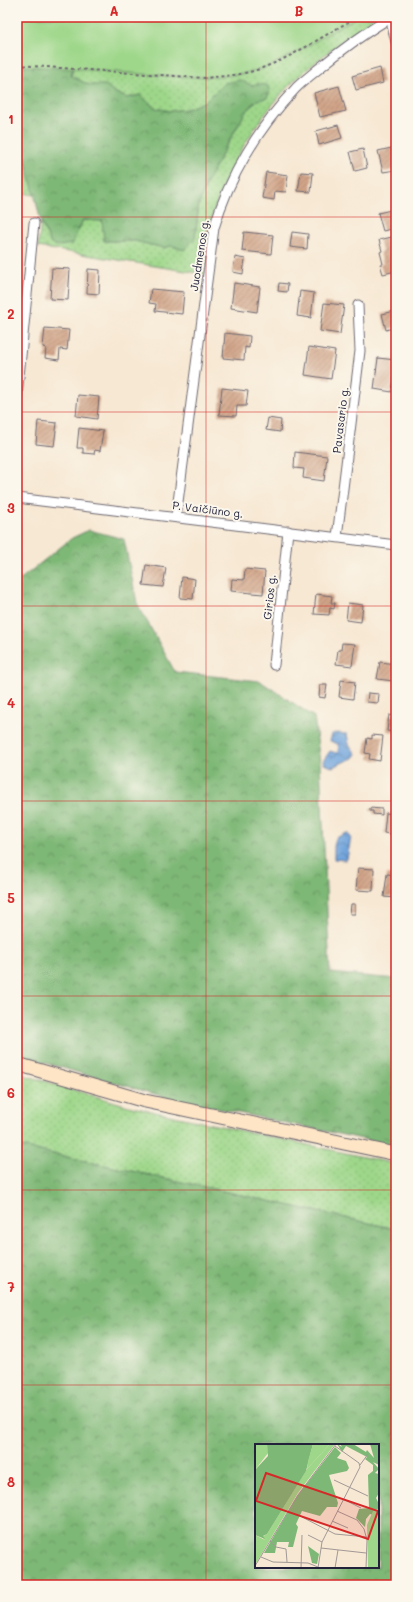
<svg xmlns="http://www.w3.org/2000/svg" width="413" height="1602" font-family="Mali,sans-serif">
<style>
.grass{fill:url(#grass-dots);stroke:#607c62}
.forest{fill:url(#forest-crowns);stroke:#506d58;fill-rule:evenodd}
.green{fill:#9ed78a;stroke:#607c62}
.water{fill:url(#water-waves);stroke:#4a638c}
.building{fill:url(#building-hatch)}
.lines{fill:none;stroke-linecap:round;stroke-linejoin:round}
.street-casing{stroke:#6d6770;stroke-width:11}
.secondary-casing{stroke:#6d6770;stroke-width:15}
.path{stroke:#6d6770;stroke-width:2;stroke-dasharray:3 3;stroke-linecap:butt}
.street{stroke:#fff;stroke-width:9}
.secondary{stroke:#fde5c5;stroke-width:13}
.grid{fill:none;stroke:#d62828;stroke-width:1;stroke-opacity:0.55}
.labels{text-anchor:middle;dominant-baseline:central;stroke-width:4;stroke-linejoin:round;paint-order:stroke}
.street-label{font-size:11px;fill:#22223b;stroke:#fbf7ec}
.inset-road{fill:none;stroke:#a29996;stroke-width:1}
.view{fill:#d62828;fill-opacity:0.15;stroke:#d62828;stroke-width:2}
.inset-edge{fill:none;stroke:#22223b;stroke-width:2}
.neatline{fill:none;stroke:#d62828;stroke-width:1.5}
.grid-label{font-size:13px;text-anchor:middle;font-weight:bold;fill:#d62828}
</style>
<defs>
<pattern id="grass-dots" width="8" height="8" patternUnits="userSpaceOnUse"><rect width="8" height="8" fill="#9ed78a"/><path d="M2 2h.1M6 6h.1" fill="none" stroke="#88b878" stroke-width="1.8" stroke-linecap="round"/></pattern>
<pattern id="forest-crowns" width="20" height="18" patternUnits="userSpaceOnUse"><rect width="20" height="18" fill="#7eb876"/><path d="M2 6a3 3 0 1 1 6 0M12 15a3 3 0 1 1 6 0" fill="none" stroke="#679562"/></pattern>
<pattern id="water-waves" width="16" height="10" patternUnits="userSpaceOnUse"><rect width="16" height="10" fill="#71a4dc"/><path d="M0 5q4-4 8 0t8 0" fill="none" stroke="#5c85b4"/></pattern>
<pattern id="building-hatch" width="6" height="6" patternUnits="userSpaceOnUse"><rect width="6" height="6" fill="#d1a488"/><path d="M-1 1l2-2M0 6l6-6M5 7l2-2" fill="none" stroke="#a98570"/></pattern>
</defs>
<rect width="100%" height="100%" fill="#fbf7ec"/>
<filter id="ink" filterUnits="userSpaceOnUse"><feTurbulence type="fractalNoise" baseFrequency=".025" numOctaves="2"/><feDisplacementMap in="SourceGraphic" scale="8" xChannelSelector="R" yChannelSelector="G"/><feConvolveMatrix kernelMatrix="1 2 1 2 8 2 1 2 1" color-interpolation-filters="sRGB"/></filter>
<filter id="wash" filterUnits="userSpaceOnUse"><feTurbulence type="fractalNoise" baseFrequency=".012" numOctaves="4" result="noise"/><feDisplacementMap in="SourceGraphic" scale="16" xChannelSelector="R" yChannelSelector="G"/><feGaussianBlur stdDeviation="0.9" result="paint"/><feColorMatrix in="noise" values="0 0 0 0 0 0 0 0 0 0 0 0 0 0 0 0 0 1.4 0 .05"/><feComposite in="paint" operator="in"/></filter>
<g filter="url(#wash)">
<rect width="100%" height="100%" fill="#f7e8d3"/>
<g class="grass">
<path d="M 245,17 L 378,17 C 348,37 319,57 293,82 C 262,112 229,164 216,205 C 208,228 207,251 204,274 L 38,247 L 41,222 L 51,244 L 72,244 L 83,220 L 103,221 L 104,241 L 135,241 L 164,248 L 195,238 L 199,203 L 209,178 L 245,113 L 257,100 L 267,97 L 259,84 L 251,85 L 225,83 L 204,102 L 187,109 L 170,111 L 155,108 L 140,95 L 127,98 L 114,92 L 106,86 L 89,85 L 71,76 L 80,38 Z"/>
<path d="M 17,131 L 19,132 L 35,195 L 17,192 Z"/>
<path d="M 17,1073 L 132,1107 L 396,1164 L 396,1229 L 17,1146 Z"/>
</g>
<g class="forest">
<path d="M 17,17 L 80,38 L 71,76 L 89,85 L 106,85 L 114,92 L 127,98 L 140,95 L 155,108 L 170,111 L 187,109 L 204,102 L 225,83 L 240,80 L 251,85 L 259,84 L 267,85 L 270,91 L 267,98 L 257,100 L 245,113 L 229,141 L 209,178 L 199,203 L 195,238 L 184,250 L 171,246 L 164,248 L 135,241 L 104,241 L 102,221 L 83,220 L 72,244 L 58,246 L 51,244 L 41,222 L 19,132 L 17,131 Z"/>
<path d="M 89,530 L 124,539 L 137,603 L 175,672 L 260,681 L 314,717 L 320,762 L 330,973 L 396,979 L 396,1146 L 172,1099 L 17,1055 L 17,582 L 72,538 Z"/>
<path d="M 17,1146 L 396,1229 L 396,1585 L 17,1585 ZM 256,1445 L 378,1445 L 378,1567 L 256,1567 Z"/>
</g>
<path class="green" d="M 17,17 L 357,17 C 327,33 292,58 261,69 C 221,81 184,77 143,74 C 102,71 60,67 19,66 L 17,65 Z"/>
<g class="water">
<path d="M 336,733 L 347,734 L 349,744 L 356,754 L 353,758 L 332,767 L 324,764 L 323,761 L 330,751 L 336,753 L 339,751 L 338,744 L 330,741 L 332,734 Z"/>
<path d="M 347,833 L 351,837 L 347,859 L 345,860 L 334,859 L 334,846 L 336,838 Z"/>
</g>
<g id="blocks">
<g class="building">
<path d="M 380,68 L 383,83 L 356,90 L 352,76 Z"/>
<path d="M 339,86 L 346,111 L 320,117 L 314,93 Z"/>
<path d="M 338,125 L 342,138 L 319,145 L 316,131 Z"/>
<path d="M 396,147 L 396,170 L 383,172 L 378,151 Z"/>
<path d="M 363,149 L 367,168 L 355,171 L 350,152 Z"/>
<path d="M 266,172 L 288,175 L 286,192 L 275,191 L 274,200 L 262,198 Z"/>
<path d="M 301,172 L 313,173 L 311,192 L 298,191 Z"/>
<path d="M 391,210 L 395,228 L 383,231 L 378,213 Z"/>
<path d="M 244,232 L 273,235 L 271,254 L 242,251 Z"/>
<path d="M 292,232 L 308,234 L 307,249 L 290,247 Z"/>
<path d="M 396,236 L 396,271 L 383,274 L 380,264 L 383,264 L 380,252 L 382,251 L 379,240 Z"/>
<path d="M 235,257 L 245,259 L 243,274 L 233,272 Z"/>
<path d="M 52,268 L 70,269 L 68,300 L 50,299 Z"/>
<path d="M 88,269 L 100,270 L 99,294 L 87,293 Z"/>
<path d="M 234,283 L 260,287 L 257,312 L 231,308 Z"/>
<path d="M 279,283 L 288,284 L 287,292 L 278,291 Z"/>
<path d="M 151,289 L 184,292 L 182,314 L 155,311 L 156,304 L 149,303 Z"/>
<path d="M 300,291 L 314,293 L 311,318 L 297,316 Z"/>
<path d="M 324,303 L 344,305 L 340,334 L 320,331 Z"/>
<path d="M 395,311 L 396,327 L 386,330 L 382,314 Z"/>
<path d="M 45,328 L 69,330 L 67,350 L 60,349 L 59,360 L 45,358 L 46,348 L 43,347 Z"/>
<path d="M 225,333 L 250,336 L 249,348 L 245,347 L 244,360 L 223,358 Z"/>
<path d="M 309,347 L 335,351 L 331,379 L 305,375 Z"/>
<path d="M 378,358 L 396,360 L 392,392 L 374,389 Z"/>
<path d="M 222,388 L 248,391 L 246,406 L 237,406 L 236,416 L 219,415 Z"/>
<path d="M 78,395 L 99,397 L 97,419 L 76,416 Z"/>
<path d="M 268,418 L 281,420 L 280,432 L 266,430 Z"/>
<path d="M 38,421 L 57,423 L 54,446 L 36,444 Z"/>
<path d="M 79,428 L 103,431 L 100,451 L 95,450 L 94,454 L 83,453 L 83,448 L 77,448 Z"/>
<path d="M 295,452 L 327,456 L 324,481 L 303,478 L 304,469 L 294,468 Z"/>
<path d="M 146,565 L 166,568 L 163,587 L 143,585 Z"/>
<path d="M 245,569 L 265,571 L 263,594 L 231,591 L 232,579 L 244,580 Z"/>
<path d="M 182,577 L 195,579 L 193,599 L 180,598 Z"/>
<path d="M 316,594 L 332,596 L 331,603 L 335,603 L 334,609 L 330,608 L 329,615 L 314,614 Z"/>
<path d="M 348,603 L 363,605 L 361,622 L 346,620 Z"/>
<path d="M 342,643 L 355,644 L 352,666 L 336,664 L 338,650 L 341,650 Z"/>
<path d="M 380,662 L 396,664 L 394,681 L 377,679 Z"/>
<path d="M 341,680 L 355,682 L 353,699 L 339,697 Z"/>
<path d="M 320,685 L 327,685 L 325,698 L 319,697 Z"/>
<path d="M 368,693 L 379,694 L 378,703 L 367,702 Z"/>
<path d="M 389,715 L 396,716 L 396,732 L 387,731 Z"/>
<path d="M 372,735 L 383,736 L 380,761 L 369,759 L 370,754 L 365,753 L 367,738 L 372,739 Z"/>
<path d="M 370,808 L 382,809 L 382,815 L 373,814 L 373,811 L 370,811 Z"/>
<path d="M 386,813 L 396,814 L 396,835 L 384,833 Z"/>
<path d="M 358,868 L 374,869 L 373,891 L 356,890 Z"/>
<path d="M 387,874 L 396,875 L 396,898 L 384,897 Z"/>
<path d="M 351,904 L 355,904 L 355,914 L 350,914 Z"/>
</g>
</g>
</g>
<g filter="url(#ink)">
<use href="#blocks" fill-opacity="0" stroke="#6d6770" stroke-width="1"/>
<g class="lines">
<g class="street-casing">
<g id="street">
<path d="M 390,17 L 396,42"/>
<path d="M 17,397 L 34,223"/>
<path d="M 17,498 L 396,545"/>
<path d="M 176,517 L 214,228 C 229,176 259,127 296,88 C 303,81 310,76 317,70 C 341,50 365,33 391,17"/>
<path d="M 337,537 L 360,351 L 358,305"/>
<path d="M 274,665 L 288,531"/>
</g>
</g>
<g class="secondary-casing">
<path id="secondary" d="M 17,1064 L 145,1101 L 396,1154"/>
</g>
<path class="path" d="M 17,65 L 205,78 C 224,76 244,75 262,68 C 295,56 326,34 357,17"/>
<use href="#street" class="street"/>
<use href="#secondary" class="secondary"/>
</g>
</g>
<path class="grid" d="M 206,17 L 206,1585M 17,217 L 396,217M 17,412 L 396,412M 17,606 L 396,606M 17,801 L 396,801M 17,996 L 396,996M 17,1190 L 396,1190M 17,1385 L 396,1385"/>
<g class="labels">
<g class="street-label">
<text transform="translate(199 255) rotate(-81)">Juodmenos g.</text>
<text transform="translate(340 420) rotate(-83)">Pavasario g.</text>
<text transform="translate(208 509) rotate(7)">P. Vaičiūno g.</text>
<text transform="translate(269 597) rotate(-84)">Girios g.</text>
</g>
</g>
<g transform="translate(255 1444)">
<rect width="124" height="124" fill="#f7e8d3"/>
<path d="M 0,0 L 12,0 L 13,9 L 0,26 ZM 75,0 L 80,0 L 43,49 L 0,121 L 0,91 L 10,96 L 7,93 L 12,90 L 52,25 Z" fill="#9ed78a"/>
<path d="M 12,0 L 58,0 L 51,27 L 12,90 L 8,92 L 10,95 L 0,91 L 0,26 L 13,12 ZM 82,0 L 87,3 L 85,0 L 98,0 L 111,8 L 112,6 L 119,14 L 115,0 L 124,0 L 124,21 L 118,18 L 124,25 L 120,29 L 124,30 L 124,49 L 121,54 L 124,60 L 124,93 L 118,71 L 115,70 L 111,75 L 110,83 L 101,74 L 104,65 L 114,64 L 113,31 L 118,27 L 118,21 L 110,15 L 112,13 L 91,2 L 87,8 ZM 80,3 L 86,9 L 82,14 L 91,17 L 94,24 L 92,27 L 74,31 L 83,59 L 82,63 L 72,63 L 65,72 L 47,67 L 41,80 L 43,83 L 38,103 L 33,103 L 34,98 L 22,98 L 20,109 L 9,109 L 42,52 ZM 53,102 L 64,110 L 62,120 L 57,119 Z" fill="#7eb876"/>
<path d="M 58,0 L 75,0 L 52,25 L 53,17 ZM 124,64 L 124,124 L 113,124 L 112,81 L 118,67 Z" fill="#9ed78a"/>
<path class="inset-road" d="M 105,21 L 113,10M 79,36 L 113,52M 88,55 L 106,64M 82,67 L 102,76 L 109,85 L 112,96 L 111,124M 47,73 L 80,90 L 112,93M 77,77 L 93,84M 53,91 L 67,98M 15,97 L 21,103 L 31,105 L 32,118M 66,104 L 111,109M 6,113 L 18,118 L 53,119 L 63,123M 0,122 L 43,51 L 81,0M 46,124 L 47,91M 63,124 L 67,98 L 105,23 L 104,19 L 80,2M 80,124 L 83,106"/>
<path class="view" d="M 11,29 L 123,67 L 113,95 L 1,57 Z"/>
<rect width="124" height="124" class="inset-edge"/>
</g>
<rect width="413" height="1602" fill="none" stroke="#fbf7ec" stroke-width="44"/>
<rect x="22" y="22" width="369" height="1558" class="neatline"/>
<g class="grid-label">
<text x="114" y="16">A</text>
<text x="299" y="16">B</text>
<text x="11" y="124">1</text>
<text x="11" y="319">2</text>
<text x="11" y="513">3</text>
<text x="11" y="708">4</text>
<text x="11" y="903">5</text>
<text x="11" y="1098">6</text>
<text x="11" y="1292">7</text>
<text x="11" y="1487">8</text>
</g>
</svg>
